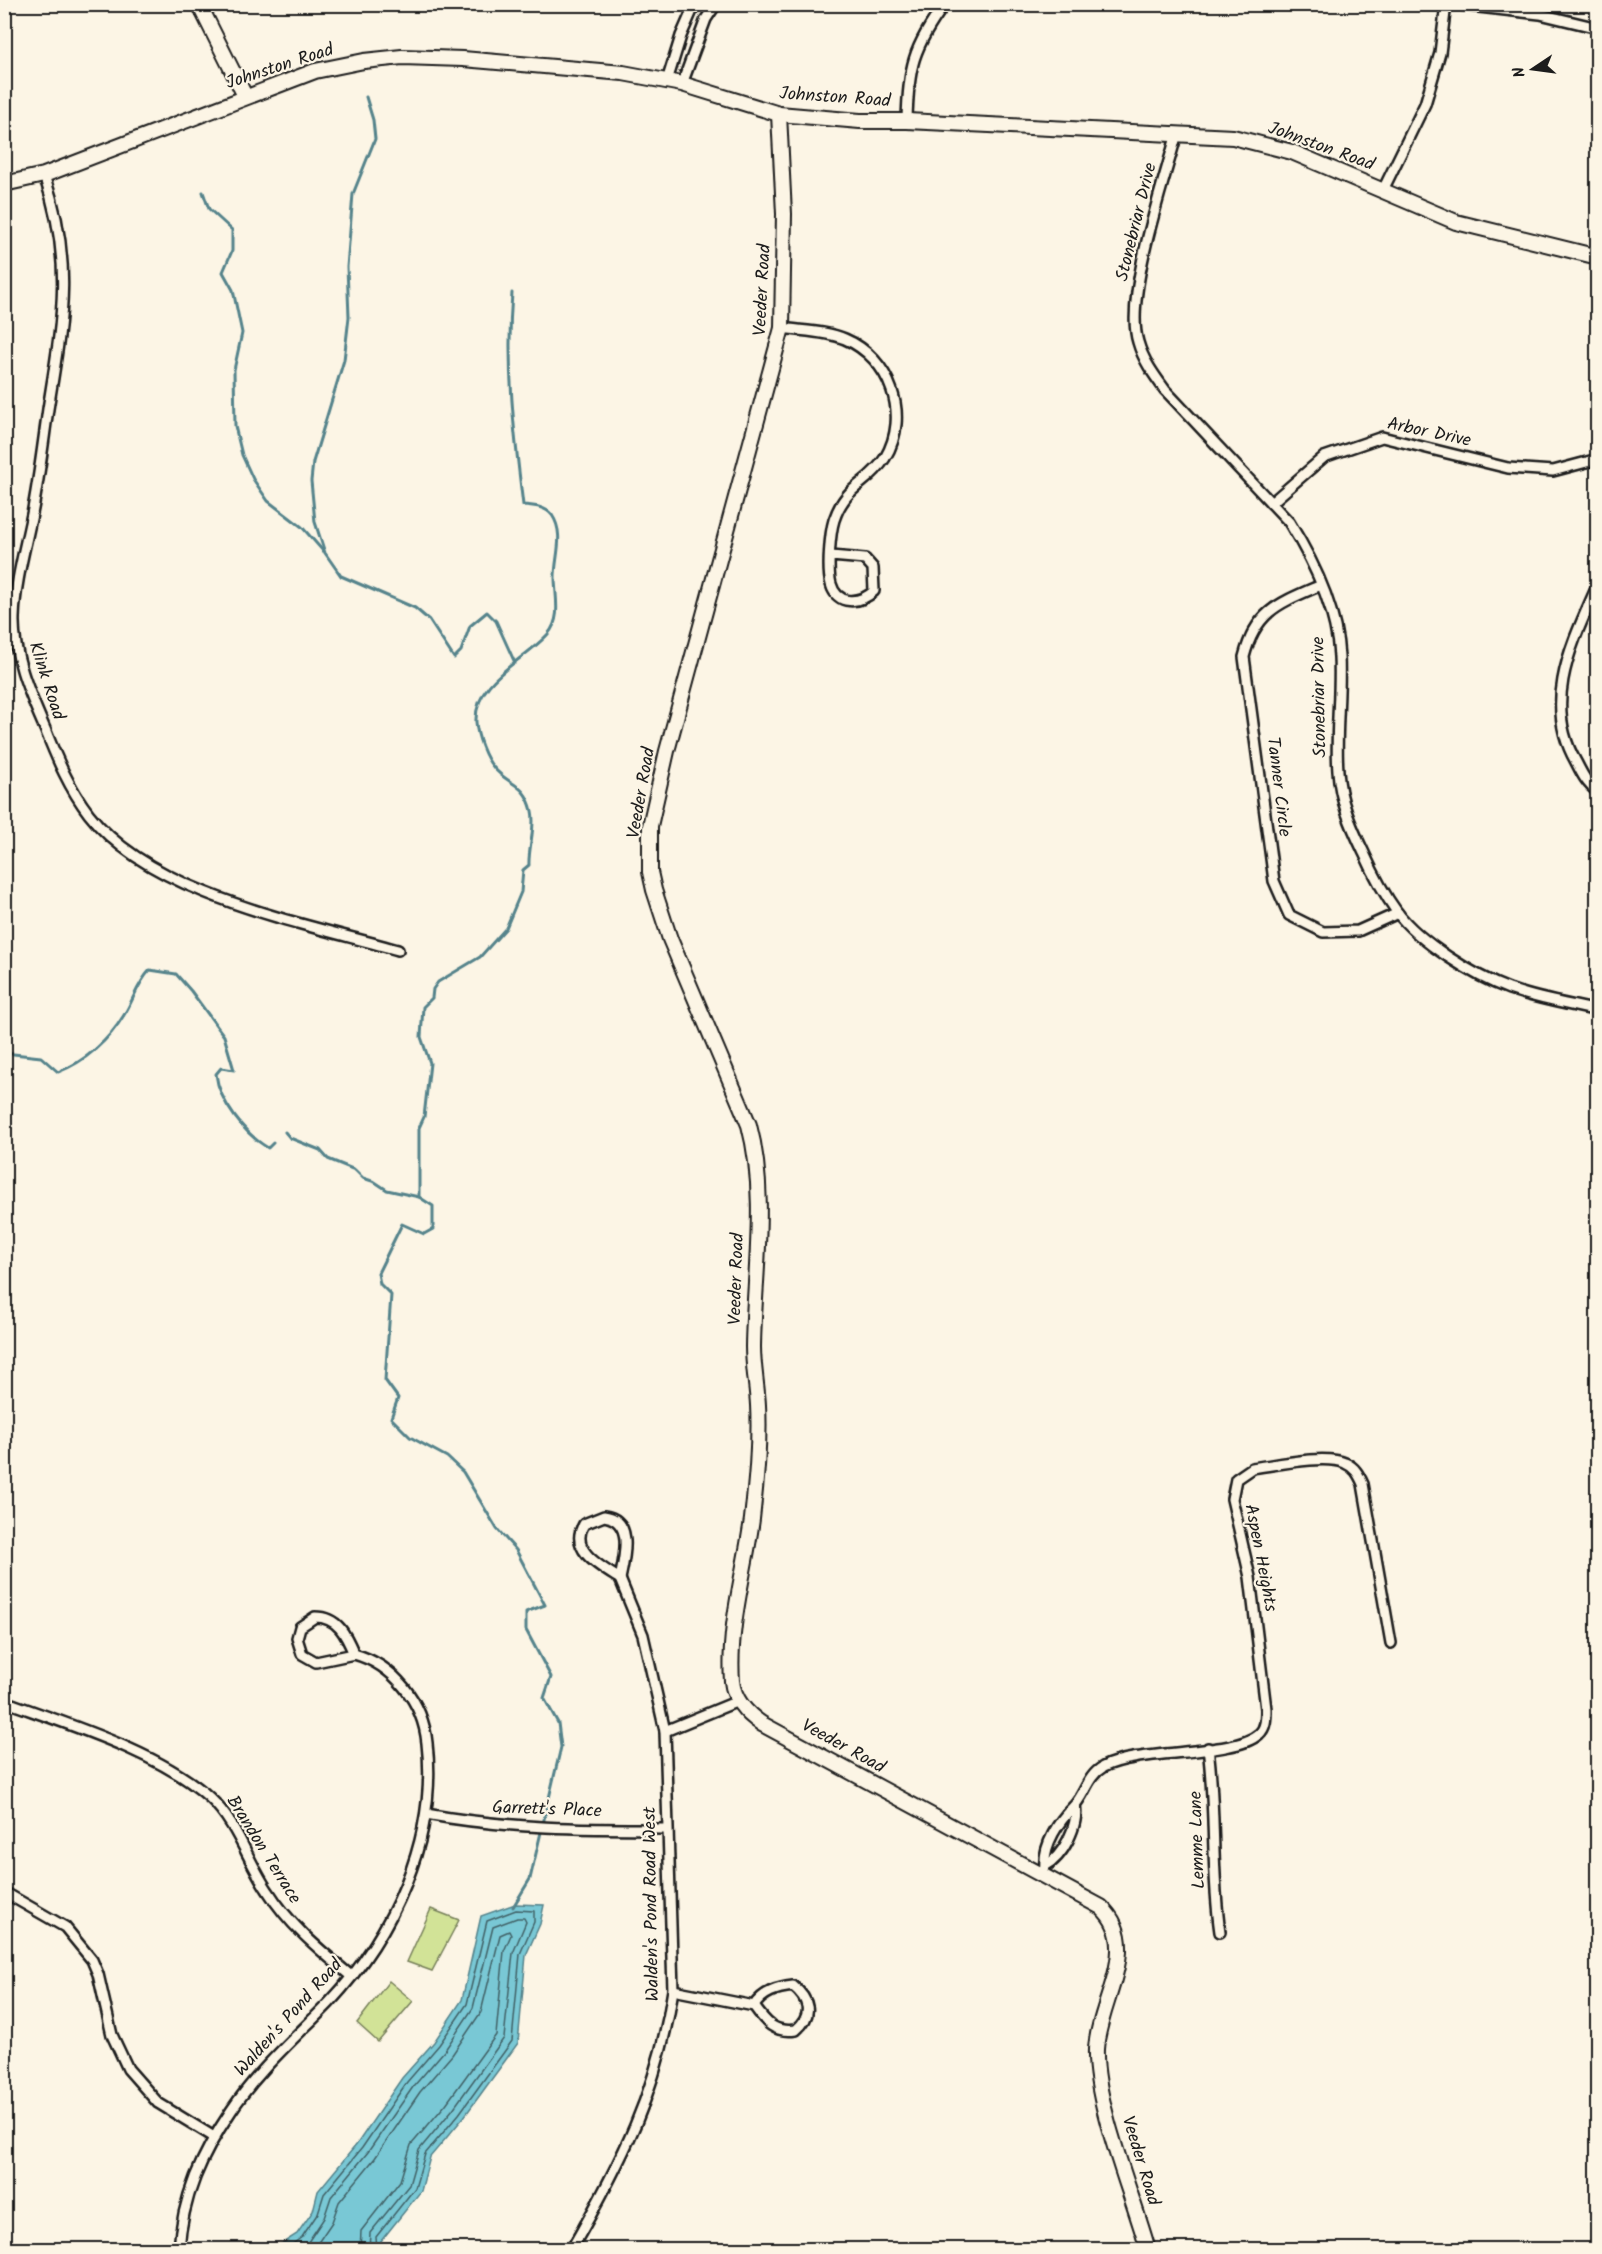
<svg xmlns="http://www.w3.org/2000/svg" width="1602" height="2254" font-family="Kalam,sans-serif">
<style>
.green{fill:#d2e397;stroke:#77805a;stroke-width:1.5}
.water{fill:#79c8d5;stroke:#54838b;stroke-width:1.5}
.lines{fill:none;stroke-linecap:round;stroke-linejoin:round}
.shore{stroke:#416166;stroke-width:1.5}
.stream{stroke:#54838b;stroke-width:3}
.street-casing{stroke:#1c1c1c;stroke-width:14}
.secondary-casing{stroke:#1c1c1c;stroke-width:18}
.street{stroke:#fcf5e5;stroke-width:9}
.secondary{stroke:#fcf5e5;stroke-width:14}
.labels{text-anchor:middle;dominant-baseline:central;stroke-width:4.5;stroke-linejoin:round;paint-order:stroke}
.street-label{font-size:18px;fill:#1c1c1c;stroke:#fcf5e5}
</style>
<rect width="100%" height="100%" fill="#fcf5e5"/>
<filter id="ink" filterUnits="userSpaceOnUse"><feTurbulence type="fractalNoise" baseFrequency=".0167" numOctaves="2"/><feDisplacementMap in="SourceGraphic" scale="12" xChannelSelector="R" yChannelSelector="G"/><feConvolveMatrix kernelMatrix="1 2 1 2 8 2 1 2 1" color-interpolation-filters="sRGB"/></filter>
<g filter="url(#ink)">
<g class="green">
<path d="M 431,1909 L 459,1920 L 432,1971 L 407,1962 Z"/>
<path d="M 389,1981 L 413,2001 L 378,2042 L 357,2023 Z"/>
</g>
<path class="water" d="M 515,1904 L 544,1905 L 540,1924 L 526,1955 L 518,2043 L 464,2117 L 430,2157 L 421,2191 L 381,2241 L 383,2249 L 280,2249 L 278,2246 L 297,2234 L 313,2211 L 318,2191 L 357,2144 L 402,2078 L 434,2042 L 462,2000 L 481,1916 Z"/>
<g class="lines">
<g class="shore">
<path d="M 285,2250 L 302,2237 L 318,2213 L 324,2194 L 362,2148 L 407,2082 L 439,2045 L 467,2004 L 487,1921 L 516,1910 L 534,1911 L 534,1922 L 520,1954 L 512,2041 L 459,2114 L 425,2154 L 415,2188 L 376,2237 L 377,2250"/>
<path d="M 298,2250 L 308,2242 L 324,2218 L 331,2197 L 368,2152 L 413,2087 L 445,2050 L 473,2008 L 493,1927 L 517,1918 L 524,1918 L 526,1922 L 513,1953 L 504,2038 L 453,2109 L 419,2150 L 409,2185 L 370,2233 L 369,2250"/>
<path d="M 313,2250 L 332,2222 L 339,2202 L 375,2158 L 420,2092 L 452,2055 L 481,2012 L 500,1935 L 509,1931 L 511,1935 L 504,1951 L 496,2035 L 446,2104 L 411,2145 L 400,2181 L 361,2231 L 360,2250"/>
</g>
<g class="stream">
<path d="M 366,97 L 373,120 L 375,139 L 353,194 L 347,267 L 349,317 L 344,360 L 313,462 L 311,481 L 315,522 L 325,553 L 341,576 L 415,608 L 429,620 L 454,658 L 461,651 L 470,626 L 487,612 L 496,621 L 515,663"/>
<path d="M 203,192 L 209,209 L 232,230 L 232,251 L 223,272 L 233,290 L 242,333 L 234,370 L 235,426 L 242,455 L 253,479 L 268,501 L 302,527 L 323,551"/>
<path d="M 4,1053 L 41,1057 L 58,1072 C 85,1062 109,1040 124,1015 C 134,999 137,984 150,970 L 176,974 L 191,991 L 224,1036 L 234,1070 L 221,1068 L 216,1074 C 219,1102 245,1134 268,1148 L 273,1143"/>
<path d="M 285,1132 L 290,1138 L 320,1150 L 328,1159 L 355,1170 L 363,1178 L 375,1182 L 387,1190 L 419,1197 L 433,1206 L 433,1229 L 424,1234 L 402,1224 L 378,1273 L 380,1284 L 391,1295 L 385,1380 L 398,1398 L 391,1418 L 410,1437 L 447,1457 L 463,1472 L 497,1529 L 516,1550 L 545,1605 L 526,1612 L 526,1630 L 551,1677 L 544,1698 L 558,1723 L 561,1747 L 530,1879 L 513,1907"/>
<path d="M 419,1197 L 419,1128 L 424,1117 L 430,1063 L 421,1037 L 423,1007 L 432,998 L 433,989 L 438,982 L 480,957 L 506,928 L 521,892 L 523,870 L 529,865 C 528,849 536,827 532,811 C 525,782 509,786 494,768 C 485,758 477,736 476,722 C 474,680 524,661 548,634 C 562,618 555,596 555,577 C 555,556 565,534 552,515 C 545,506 532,506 523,505 C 514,432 506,367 512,293"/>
</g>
<g class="street-casing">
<g id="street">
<path d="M 1452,4 L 1540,14 L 1598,28"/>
<path d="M 667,81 L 681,36 L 695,4"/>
<path d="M 682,84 L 706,19 L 716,4"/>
<path d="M 907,121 C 908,68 913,47 945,4"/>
<path d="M 1177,133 C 1164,182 1124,297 1138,342 C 1143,360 1154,375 1165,390 L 1289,522 C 1314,562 1337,609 1339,657 C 1341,695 1335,733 1338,771 C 1340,801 1351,826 1364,853 C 1373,873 1384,894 1397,912 C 1419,942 1474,976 1509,989 C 1537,999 1568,1004 1598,1011"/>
<path d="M 44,175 C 74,261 62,322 48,409 C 43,444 39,479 32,514 C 25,548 15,583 14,618 C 13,657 30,694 45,729 C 57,759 69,788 89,814 C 151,895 303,923 398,950"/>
<path d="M 1383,190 L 1425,104 L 1440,53 L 1446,4"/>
<path d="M 782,328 C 801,331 827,331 845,339 C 890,358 911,415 885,458 C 867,486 846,484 834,520 C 830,533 827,570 831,584 C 837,606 860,604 874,591 L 873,568 L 865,559 L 831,556"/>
<path d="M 1271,503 L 1324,457 L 1382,437 L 1508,468 L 1553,471 L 1598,459"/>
<path d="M 1598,584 C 1573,642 1541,701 1576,762 C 1582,774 1587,784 1598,792"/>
<path d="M 1321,585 C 1280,603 1256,610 1244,657 L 1274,881 L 1289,915 L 1323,932 L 1358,931 L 1398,913"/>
<path d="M 604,1516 C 635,1520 624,1559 620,1579 C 601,1567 568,1550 584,1524 Z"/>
<path d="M 315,1617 C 338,1617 346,1635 354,1654 L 316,1662 L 302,1654 L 297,1638 L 300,1627 Z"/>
<path d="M 4,1701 C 67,1724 162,1753 210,1798 C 237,1823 248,1862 268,1891 C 290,1926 320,1950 351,1976"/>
<path d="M 665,1731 L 738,1701"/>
<path d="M 1208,1748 C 1216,1809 1211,1871 1220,1932"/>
<path d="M 426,1814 C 507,1829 585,1829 667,1829"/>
<path d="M 1045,1866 C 1043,1845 1059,1821 1073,1807 C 1085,1795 1087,1776 1103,1767 C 1139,1748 1234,1757 1259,1734 C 1266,1728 1266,1718 1266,1709 L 1250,1577 L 1232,1499 L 1236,1479 L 1252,1468 C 1275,1465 1325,1454 1345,1463 C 1355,1467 1359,1475 1363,1484 L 1391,1643"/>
<path d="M 1045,1866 C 1063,1857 1079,1825 1075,1806"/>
<path d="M 4,1892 L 65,1927 L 92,1960 L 98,1974 L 112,2035 L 128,2069 L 158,2103 L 214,2137"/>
<path d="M 673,1990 L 754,2006 C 766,2023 774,2033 796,2030 C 814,2015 809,1999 793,1986 C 777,1988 763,1992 754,2006"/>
<path d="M 179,2250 C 182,2197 202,2154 231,2111 C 258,2070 295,2038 329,2003 C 393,1935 438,1838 427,1743 C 423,1702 394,1665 354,1654"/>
<path d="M 571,2250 C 621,2163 658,2091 673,1990 L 665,1731 L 643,1635 L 620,1579"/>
</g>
</g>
<g class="secondary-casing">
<g id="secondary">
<path d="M 199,4 L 245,96"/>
<path d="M 779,114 L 784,214 L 782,328 L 667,751 L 650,826 L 650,872 L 654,890 L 670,939 L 749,1125 C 768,1196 754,1274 753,1347 C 753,1366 757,1386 758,1405 C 760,1443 756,1482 752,1519 C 745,1572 728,1626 732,1681 C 734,1700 747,1714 762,1724 L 1101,1907 C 1143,1945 1099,2000 1096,2049 C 1094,2103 1133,2195 1148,2250"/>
<path d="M 4,184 L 44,175 L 315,71 L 364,61 L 402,57 L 463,59 L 623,73 L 682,84 L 779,114 L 860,121 L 907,121 L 1233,137 L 1292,152 L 1456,222 L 1598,257"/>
</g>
</g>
<use href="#street" class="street"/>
<use href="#secondary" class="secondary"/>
</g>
</g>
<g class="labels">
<g class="street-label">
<text transform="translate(280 67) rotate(-18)">Johnston Road</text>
<text transform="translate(835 98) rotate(4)">Johnston Road</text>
<text transform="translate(1321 147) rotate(20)">Johnston Road</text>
<text transform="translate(1137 222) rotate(-76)">Stonebriar Drive</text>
<text transform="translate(763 290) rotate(-87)">Veeder Road</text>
<text transform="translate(1429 433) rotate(12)">Arbor Drive</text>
<text transform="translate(46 681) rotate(72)">Klink Road</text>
<text transform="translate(1320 697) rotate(-91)">Stonebriar Drive</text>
<text transform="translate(1278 787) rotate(83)">Tanner Circle</text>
<text transform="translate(642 793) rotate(-80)">Veeder Road</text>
<text transform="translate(737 1279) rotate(-88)">Veeder Road</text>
<text transform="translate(1260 1558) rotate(79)">Aspen Heights</text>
<text transform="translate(843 1747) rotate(29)">Veeder Road</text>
<text transform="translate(547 1810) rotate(2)">Garrett's Place</text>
<text transform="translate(1198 1840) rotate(-92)">Lemme Lane</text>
<text transform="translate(263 1850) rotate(58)">Brandon Terrace</text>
<text transform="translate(652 1904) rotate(-91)">Walden's Pond Road West</text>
<text transform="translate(289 2018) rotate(-48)">Walden's Pond Road</text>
<text transform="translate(1140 2161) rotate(73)">Veeder Road</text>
</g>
</g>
<rect width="1602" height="2254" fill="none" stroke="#fcf5e5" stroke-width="24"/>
<rect x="12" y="12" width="1578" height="2230" fill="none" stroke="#1c1c1c" stroke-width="2" filter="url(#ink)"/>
<g transform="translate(1533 69) rotate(257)" stroke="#fcf5e5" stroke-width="4.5" paint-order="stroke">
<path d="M0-4.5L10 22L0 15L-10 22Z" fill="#1c1c1c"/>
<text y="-9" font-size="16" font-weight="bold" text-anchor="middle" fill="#1c1c1c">N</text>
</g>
</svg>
